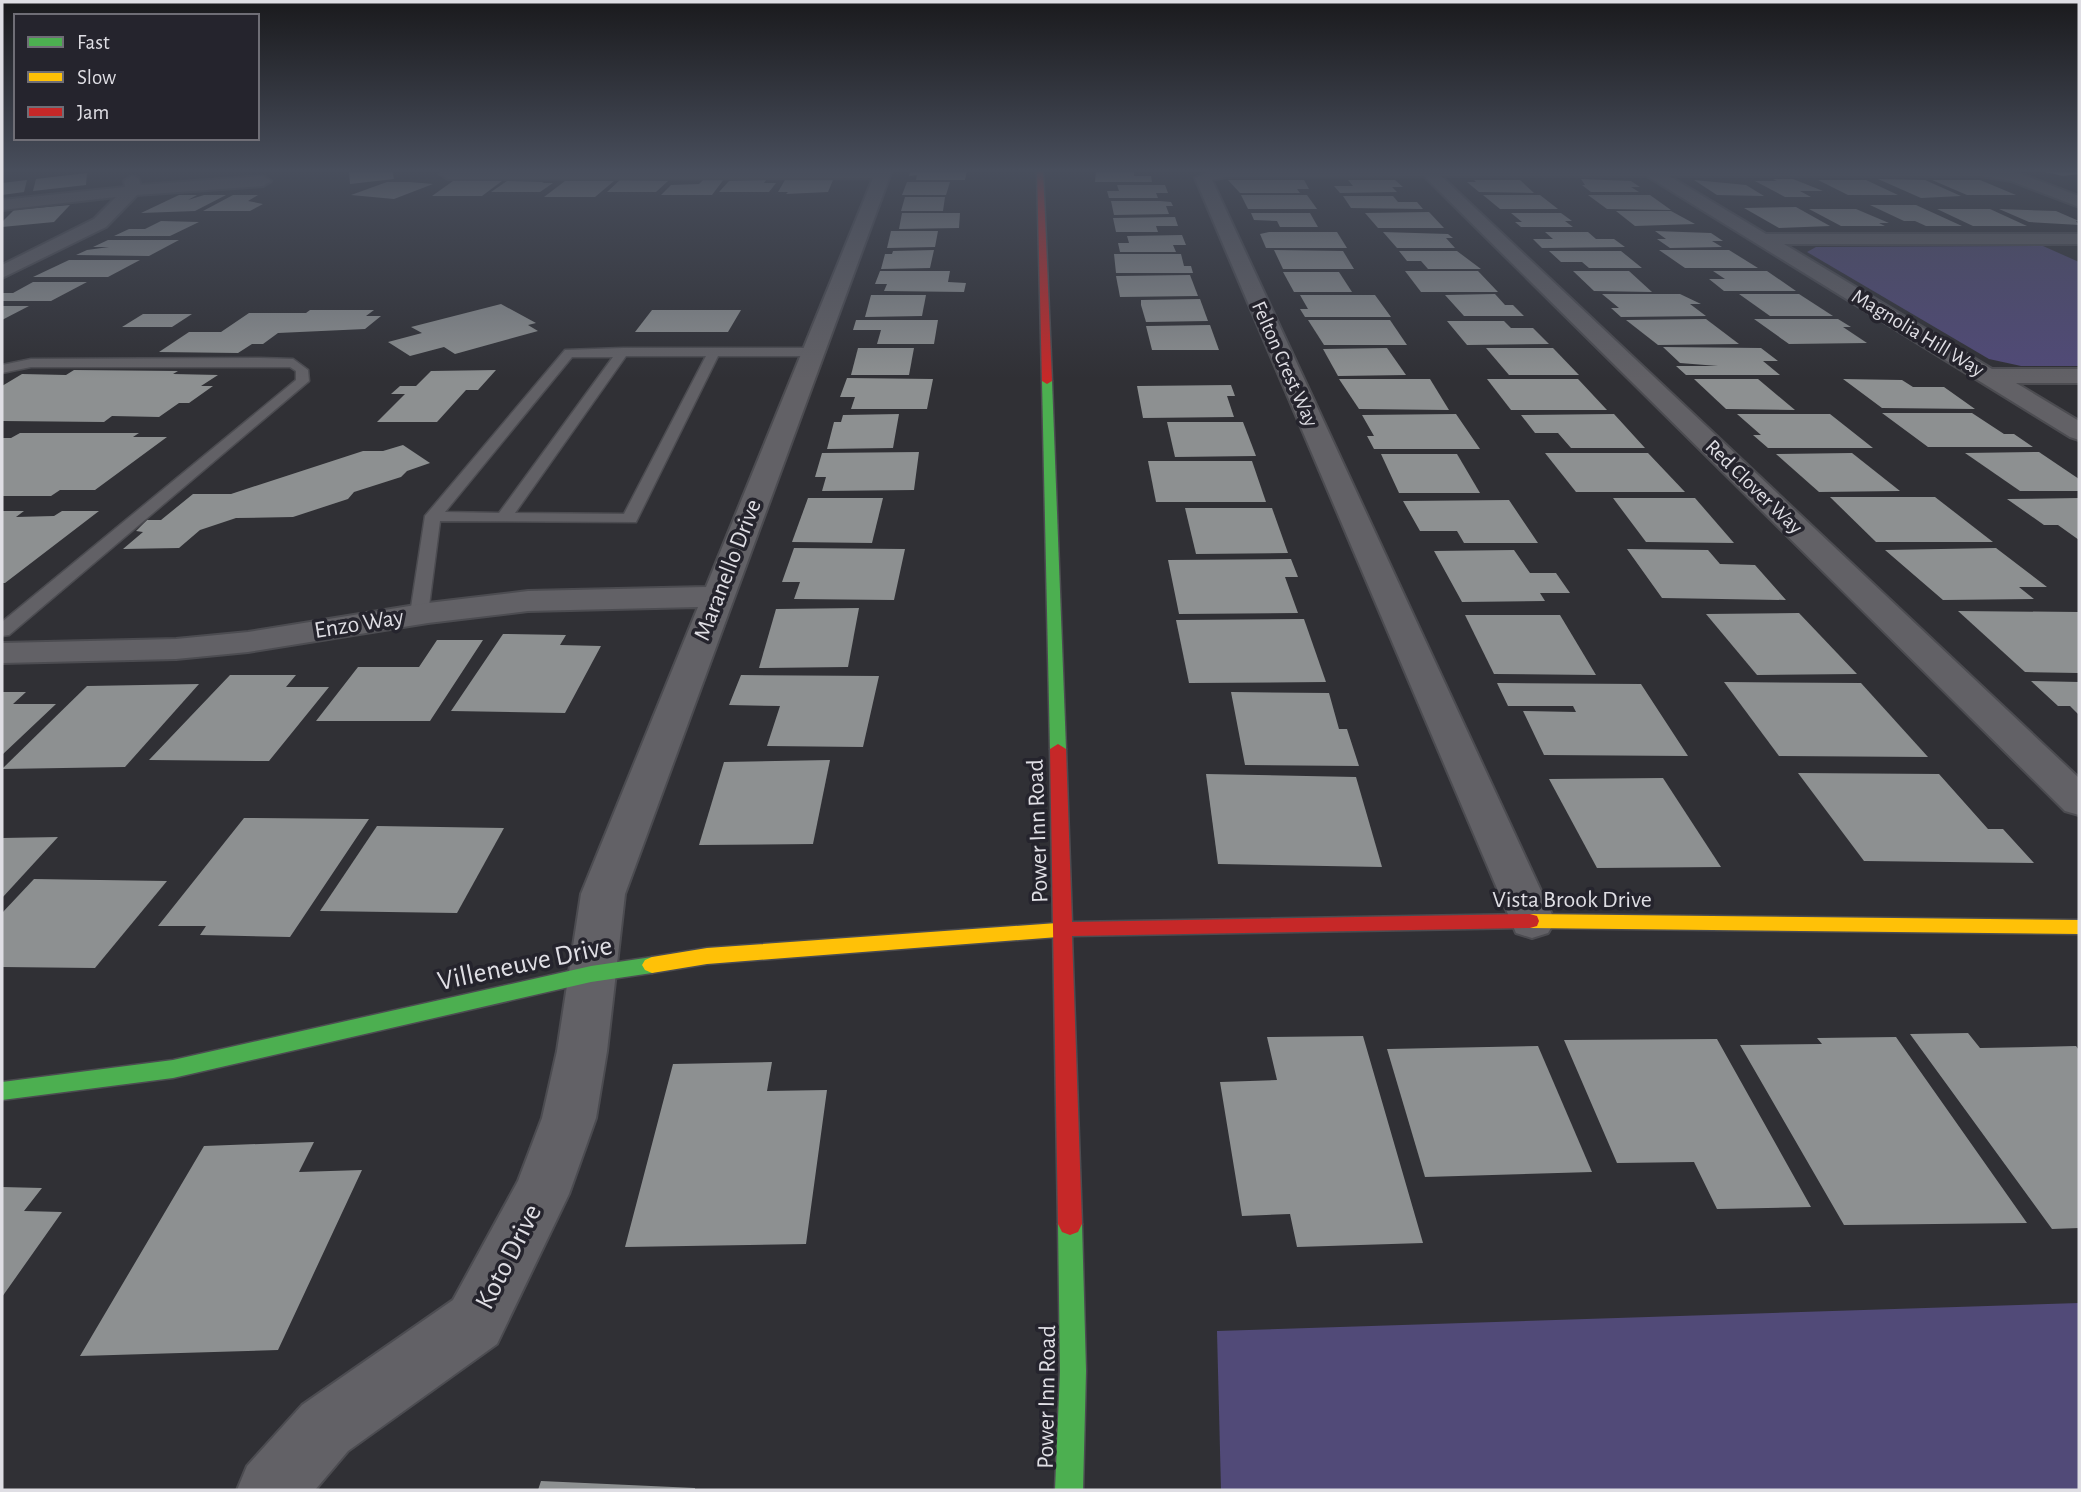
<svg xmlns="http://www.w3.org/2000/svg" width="2081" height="1492" font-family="'Alegreya Sans',sans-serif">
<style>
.green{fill:#514a78}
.building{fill:#8d9091}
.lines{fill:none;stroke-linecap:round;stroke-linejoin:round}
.lane-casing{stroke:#4c4c51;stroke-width:3}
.street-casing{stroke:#4c4c51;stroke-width:4}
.fast-casing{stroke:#4c4c51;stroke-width:3}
.slow-casing{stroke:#4c4c51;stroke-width:3}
.jam-casing{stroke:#4c4c51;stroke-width:3}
.lane{fill:#626166;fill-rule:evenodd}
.street{fill:#626166;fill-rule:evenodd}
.fast{fill:#4caf50;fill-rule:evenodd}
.slow{fill:#ffc107;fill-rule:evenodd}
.jam{fill:#c62828;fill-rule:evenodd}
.labels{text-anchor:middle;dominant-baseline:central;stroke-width:7;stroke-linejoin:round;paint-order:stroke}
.far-street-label{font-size:21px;fill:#dfdee4;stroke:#25242d}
.street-label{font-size:24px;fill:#dfdee4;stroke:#25242d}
.near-street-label{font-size:28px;fill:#dfdee4;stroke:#25242d}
</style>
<rect width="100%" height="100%" fill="#303035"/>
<g class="green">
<path d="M 2043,246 L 2079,262 L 2079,366 L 2021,366 L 1989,359 L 1807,252 L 1816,247 Z"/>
<path d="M 2079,1303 L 2079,1490 L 1221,1490 L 1217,1331 Z"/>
</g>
<g class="building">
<path d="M 392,170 L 394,179 L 350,184 L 349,172 Z"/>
<path d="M 911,170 L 967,170 L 965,180 L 916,180 L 917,175 L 909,176 Z"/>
<path d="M 1096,170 L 1134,171 L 1134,176 L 1151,176 L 1152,182 L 1095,182 Z"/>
<path d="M 2079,170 L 2079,174 L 2063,176 L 2041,171 Z"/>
<path d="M 87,173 L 86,185 L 33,191 L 36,179 Z"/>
<path d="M 704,179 L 724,179 L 712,195 L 661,195 L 671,185 L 699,184 Z"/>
<path d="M 1581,179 L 1631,181 L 1640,187 L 1631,187 L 1639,192 L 1591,192 L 1582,185 L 1585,185 Z"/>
<path d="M 1773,179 L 1793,179 L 1823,191 L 1800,191 L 1811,197 L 1785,197 L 1755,181 L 1777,181 Z"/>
<path d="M 1878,179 L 1925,180 L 1961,196 L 1921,198 Z"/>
<path d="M 27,180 L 24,192 L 2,195 L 2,183 Z"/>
<path d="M 620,180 L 668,181 L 656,192 L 607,192 Z"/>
<path d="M 766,180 L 764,183 L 776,183 L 769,192 L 719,192 L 729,181 Z"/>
<path d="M 785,180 L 833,180 L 828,192 L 786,194 L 788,192 L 778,192 Z"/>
<path d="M 1228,180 L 1304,180 L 1309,189 L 1297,189 L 1300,193 L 1240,193 Z"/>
<path d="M 1348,180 L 1395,180 L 1403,187 L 1392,187 L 1397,192 L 1340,193 L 1334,186 L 1353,186 Z"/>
<path d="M 1474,180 L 1520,180 L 1534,193 L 1479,192 L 1467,182 L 1476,182 Z"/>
<path d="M 1694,180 L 1746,185 L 1764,196 L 1717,195 Z"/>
<path d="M 1818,180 L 1866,180 L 1898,195 L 1848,195 Z"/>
<path d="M 1932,180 L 1980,180 L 2016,195 L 1967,195 Z"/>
<path d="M 453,181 L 502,181 L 482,196 L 432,196 Z"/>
<path d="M 507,181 L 544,182 L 542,183 L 553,183 L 540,192 L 491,192 Z"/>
<path d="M 565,181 L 614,181 L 595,197 L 544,197 Z"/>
<path d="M 387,182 L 409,182 L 433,184 L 394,199 L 351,195 Z"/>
<path d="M 907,182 L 950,182 L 946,195 L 902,195 Z"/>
<path d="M 1117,185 L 1165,185 L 1168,193 L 1156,193 L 1158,198 L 1109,198 L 1107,191 L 1119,191 Z"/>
<path d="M 179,195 L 197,195 L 188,200 L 204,195 L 226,195 L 195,211 L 141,213 Z"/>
<path d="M 233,195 L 258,195 L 248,201 L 263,204 L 250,211 L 203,211 Z"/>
<path d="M 1241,195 L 1307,195 L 1317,209 L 1248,209 Z"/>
<path d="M 1483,195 L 1540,195 L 1558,209 L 1500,209 Z"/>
<path d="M 1588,195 L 1650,195 L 1671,210 L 1607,209 Z"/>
<path d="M 1343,196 L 1393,196 L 1398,202 L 1417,202 L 1423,209 L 1351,208 Z"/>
<path d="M 905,197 L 945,197 L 943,211 L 901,211 Z"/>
<path d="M 1111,201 L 1160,201 L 1171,202 L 1173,206 L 1166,206 L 1169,214 L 1114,215 Z"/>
<path d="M 70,205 L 54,222 L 2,227 L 2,222 L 14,210 Z"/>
<path d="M 1870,205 L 1916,205 L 1962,226 L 1926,226 L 1915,221 L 1904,221 Z"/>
<path d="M 1796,207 L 1830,226 L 1779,228 L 1744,208 Z"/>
<path d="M 1809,209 L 1856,209 L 1889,223 L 1879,223 L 1885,226 L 1841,226 Z"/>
<path d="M 1937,209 L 1990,209 L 2027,226 L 1973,226 Z"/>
<path d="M 1999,209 L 2056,211 L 2079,221 L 2076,221 L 2079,225 L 2029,222 Z"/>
<path d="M 1616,211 L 1671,211 L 1695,224 L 1635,226 Z"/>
<path d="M 1429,212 L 1444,228 L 1378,228 L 1365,213 Z"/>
<path d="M 902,213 L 960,213 L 959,228 L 899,229 Z"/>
<path d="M 1251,213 L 1310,213 L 1318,227 L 1280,227 L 1277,221 L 1254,220 Z"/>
<path d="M 1511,213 L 1561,213 L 1572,221 L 1565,221 L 1573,227 L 1521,227 L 1515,222 L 1522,222 Z"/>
<path d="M 1175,217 L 1178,226 L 1156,226 L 1158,232 L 1116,232 L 1113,218 Z"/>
<path d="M 161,221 L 199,222 L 170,236 L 114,236 L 129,229 L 145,229 Z"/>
<path d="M 891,231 L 938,231 L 935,247 L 887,248 Z"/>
<path d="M 1655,231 L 1711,233 L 1723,241 L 1712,241 L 1722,247 L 1670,248 L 1657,239 L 1666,239 Z"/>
<path d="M 1269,232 L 1337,232 L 1347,248 L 1266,248 L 1260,234 Z"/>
<path d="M 1383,232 L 1448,234 L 1453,238 L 1446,238 L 1455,248 L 1397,248 Z"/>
<path d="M 1545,232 L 1588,232 L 1596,239 L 1614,239 L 1625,247 L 1542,248 L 1533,239 L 1553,239 Z"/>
<path d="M 1182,235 L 1186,245 L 1173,245 L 1176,252 L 1120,252 L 1118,243 L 1129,243 L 1127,236 Z"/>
<path d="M 108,240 L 179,240 L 149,256 L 76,255 L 87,250 L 109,247 L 93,247 Z"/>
<path d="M 934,250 L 930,268 L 881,269 L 885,254 L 892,254 L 893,251 Z"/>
<path d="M 1274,250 L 1343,251 L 1354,269 L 1283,269 Z"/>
<path d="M 1659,250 L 1729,250 L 1758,268 L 1685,268 Z"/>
<path d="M 1399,251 L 1457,251 L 1481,269 L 1428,269 L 1421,261 L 1407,261 Z"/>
<path d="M 1549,251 L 1621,251 L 1642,268 L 1589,268 L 1582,262 L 1561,262 Z"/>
<path d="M 1114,254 L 1181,254 L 1184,266 L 1191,266 L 1193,273 L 1116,273 Z"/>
<path d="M 69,260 L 140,260 L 108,277 L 33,277 Z"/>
<path d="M 880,271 L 950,271 L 948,282 L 966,283 L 964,292 L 884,291 L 887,284 L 875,284 Z"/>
<path d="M 1405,271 L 1478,271 L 1498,292 L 1421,292 Z"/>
<path d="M 1573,271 L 1629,271 L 1652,292 L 1594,291 Z"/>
<path d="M 1713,271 L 1767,271 L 1796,291 L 1724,291 L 1709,279 L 1725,279 Z"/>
<path d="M 1283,272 L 1339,272 L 1352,292 L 1294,292 Z"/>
<path d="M 1190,275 L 1198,296 L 1120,297 L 1116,276 Z"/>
<path d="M 33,282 L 87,282 L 51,301 L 2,301 L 2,293 L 13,293 Z"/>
<path d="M 1495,294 L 1505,305 L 1513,305 L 1524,316 L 1464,316 L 1445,295 Z"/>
<path d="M 1602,294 L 1680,294 L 1701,304 L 1690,304 L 1706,316 L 1621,317 L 1611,308 L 1619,308 Z"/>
<path d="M 1739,294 L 1799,294 L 1833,316 L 1770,316 Z"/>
<path d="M 871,295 L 926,295 L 922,316 L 865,317 Z"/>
<path d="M 1300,295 L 1375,295 L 1391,317 L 1305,317 L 1300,309 L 1308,309 Z"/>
<path d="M 1200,299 L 1208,321 L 1146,322 L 1141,305 L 1141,300 Z"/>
<path d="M 501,304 L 536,323 L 528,325 L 538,331 L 455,354 L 444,347 L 410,356 L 388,342 L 422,333 L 411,327 Z"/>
<path d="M 2,306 L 29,306 L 2,320 Z"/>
<path d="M 310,310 L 374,310 L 366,316 L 381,316 L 365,329 L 278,333 L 263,344 L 252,344 L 238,353 L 159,352 L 189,332 L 221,332 L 249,313 L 306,313 Z"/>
<path d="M 652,310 L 741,310 L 728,332 L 635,332 Z"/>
<path d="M 143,314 L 192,314 L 172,327 L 122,327 Z"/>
<path d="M 1706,319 L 1739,344 L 1658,345 L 1626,320 Z"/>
<path d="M 1754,319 L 1838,319 L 1851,327 L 1843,327 L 1867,343 L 1789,344 Z"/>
<path d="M 856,320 L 938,320 L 934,344 L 877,344 L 881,330 L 853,330 Z"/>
<path d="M 1308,320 L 1390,320 L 1407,345 L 1324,345 Z"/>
<path d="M 1447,321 L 1504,321 L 1511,328 L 1533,328 L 1549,344 L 1467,345 Z"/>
<path d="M 1210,325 L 1219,350 L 1152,350 L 1146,326 Z"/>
<path d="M 1663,347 L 1761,348 L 1778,361 L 1763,361 L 1780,375 L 1686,375 L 1676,366 L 1718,366 L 1680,363 Z"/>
<path d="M 858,348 L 914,348 L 909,375 L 851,375 Z"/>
<path d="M 1387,348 L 1406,375 L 1338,376 L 1323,349 Z"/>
<path d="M 1486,348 L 1553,348 L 1579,375 L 1509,375 Z"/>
<path d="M 74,370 L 178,371 L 173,374 L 218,375 L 201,386 L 213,386 L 189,403 L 179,403 L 159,417 L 112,416 L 104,422 L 2,421 L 2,386 L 22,374 L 66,375 Z"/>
<path d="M 496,370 L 478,390 L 466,390 L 437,422 L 377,422 L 405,394 L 391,394 L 400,386 L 416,386 L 431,371 Z"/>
<path d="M 847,378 L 933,379 L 927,409 L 851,409 L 855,397 L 840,397 Z"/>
<path d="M 1339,379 L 1430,379 L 1449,410 L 1359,409 Z"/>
<path d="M 1487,379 L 1578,379 L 1607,410 L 1511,410 Z"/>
<path d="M 1694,379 L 1758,379 L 1795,410 L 1726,409 Z"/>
<path d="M 1843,379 L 1902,380 L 1913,387 L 1944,387 L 1975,409 L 1882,408 Z"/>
<path d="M 1231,385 L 1235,396 L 1227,396 L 1234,417 L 1143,418 L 1137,386 Z"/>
<path d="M 1882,413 L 1972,413 L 2004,434 L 2014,434 L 2033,447 L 1928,447 Z"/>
<path d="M 899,414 L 893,448 L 827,449 L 834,422 L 841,422 L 843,415 Z"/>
<path d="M 1456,414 L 1480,449 L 1374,449 L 1367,436 L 1374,436 L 1362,415 Z"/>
<path d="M 1614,414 L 1645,448 L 1571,448 L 1558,433 L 1535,433 L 1521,415 Z"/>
<path d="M 1737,414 L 1830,414 L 1873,448 L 1768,448 L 1753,435 L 1761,435 Z"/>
<path d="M 1167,422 L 1243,422 L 1256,456 L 1175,457 Z"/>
<path d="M 20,433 L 139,433 L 133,437 L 167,437 L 95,490 L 60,490 L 51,496 L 2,496 L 2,438 L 11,438 Z"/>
<path d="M 403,445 L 430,463 L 407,471 L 401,477 L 354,492 L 348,499 L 293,517 L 236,518 L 200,530 L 179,548 L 123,549 L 143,532 L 136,531 L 147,520 L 161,520 L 193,494 L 231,494 L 363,451 L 383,451 Z"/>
<path d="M 919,452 L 914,490 L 822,491 L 826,477 L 815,477 L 822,453 Z"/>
<path d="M 2039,452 L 2079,479 L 2079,491 L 2020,491 L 1965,453 Z"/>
<path d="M 1545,453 L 1648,453 L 1685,492 L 1576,492 Z"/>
<path d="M 1852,453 L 1900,491 L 1819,492 L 1776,454 Z"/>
<path d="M 1381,454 L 1457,454 L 1480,493 L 1399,493 Z"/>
<path d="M 1148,461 L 1252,461 L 1266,502 L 1156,502 Z"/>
<path d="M 1830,497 L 1935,497 L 1993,542 L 1876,542 Z"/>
<path d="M 808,498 L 883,498 L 872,543 L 792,542 Z"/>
<path d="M 1613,498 L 1695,498 L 1734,543 L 1646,542 Z"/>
<path d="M 2079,498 L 2079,540 L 2058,525 L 2044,525 L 2007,499 Z"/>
<path d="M 1509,500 L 1538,543 L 1464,543 L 1457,531 L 1420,531 L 1403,501 Z"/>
<path d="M 1185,508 L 1272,508 L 1288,553 L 1196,554 Z"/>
<path d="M 2,511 L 24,511 L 16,517 L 54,516 L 62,511 L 99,511 L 5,583 L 2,583 Z"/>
<path d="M 794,548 L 905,549 L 894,600 L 794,599 L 800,582 L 782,582 Z"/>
<path d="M 1996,548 L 2047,587 L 2019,587 L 2034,599 L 1943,600 L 1885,550 Z"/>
<path d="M 1627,549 L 1708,550 L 1720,564 L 1755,565 L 1786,600 L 1662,598 Z"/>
<path d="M 1514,550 L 1530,573 L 1556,573 L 1570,593 L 1540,593 L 1545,601 L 1462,602 L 1434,551 Z"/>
<path d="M 1291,559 L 1298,577 L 1285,577 L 1298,613 L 1179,614 L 1168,560 Z"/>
<path d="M 859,608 L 848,667 L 759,668 L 776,609 Z"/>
<path d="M 1958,611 L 2079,612 L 2079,673 L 2025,672 Z"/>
<path d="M 1799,613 L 1857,674 L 1757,675 L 1706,614 Z"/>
<path d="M 1465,615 L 1560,615 L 1596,675 L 1494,674 Z"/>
<path d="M 1304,619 L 1326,682 L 1189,683 L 1176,620 Z"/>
<path d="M 503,634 L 566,635 L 560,645 L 601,646 L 565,713 L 451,711 Z"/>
<path d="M 437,640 L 483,640 L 430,721 L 316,721 L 358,667 L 419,667 Z"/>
<path d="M 230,675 L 296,675 L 286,687 L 329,687 L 269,761 L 149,760 Z"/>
<path d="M 741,675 L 879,676 L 863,747 L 767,746 L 780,706 L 729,705 Z"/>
<path d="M 2031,681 L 2079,682 L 2079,715 L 2070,706 L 2058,706 Z"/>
<path d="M 1724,682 L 1861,683 L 1928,757 L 1779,756 Z"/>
<path d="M 1497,683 L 1641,684 L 1688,756 L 1544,755 L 1523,711 L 1576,712 L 1573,706 L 1508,706 Z"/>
<path d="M 199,684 L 125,767 L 2,769 L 87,686 Z"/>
<path d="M 2,692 L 26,692 L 13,704 L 56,704 L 2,755 Z"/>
<path d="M 1231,692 L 1329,693 L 1339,729 L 1347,729 L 1359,766 L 1245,765 Z"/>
<path d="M 830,760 L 813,844 L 699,845 L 724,762 Z"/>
<path d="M 1798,773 L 1939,774 L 1988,829 L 2003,829 L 2034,863 L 1864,861 Z"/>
<path d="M 1206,774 L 1356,777 L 1382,867 L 1218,864 Z"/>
<path d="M 1663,778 L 1721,867 L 1597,868 L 1549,779 Z"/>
<path d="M 244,818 L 369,819 L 290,937 L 200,935 L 206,926 L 158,926 Z"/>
<path d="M 377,826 L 504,828 L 457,913 L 320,911 Z"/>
<path d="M 58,837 L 2,898 L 2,838 Z"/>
<path d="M 34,879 L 167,881 L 95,968 L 2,967 L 2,913 Z"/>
<path d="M 1968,1033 L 1980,1048 L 2076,1046 L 2079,1050 L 2079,1228 L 2052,1229 L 1910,1034 Z"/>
<path d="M 1363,1036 L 1423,1243 L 1297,1247 L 1290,1214 L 1242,1216 L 1220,1082 L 1277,1080 L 1267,1037 Z"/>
<path d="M 1896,1037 L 2027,1223 L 1844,1225 L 1740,1045 L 1822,1044 L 1817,1038 Z"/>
<path d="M 1717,1039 L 1811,1207 L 1717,1209 L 1694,1162 L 1617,1163 L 1564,1040 Z"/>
<path d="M 1538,1046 L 1592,1172 L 1425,1177 L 1387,1049 Z"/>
<path d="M 772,1062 L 767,1091 L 827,1090 L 806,1244 L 625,1247 L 673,1064 Z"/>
<path d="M 314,1142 L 299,1172 L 362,1170 L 278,1350 L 80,1356 L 204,1146 Z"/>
<path d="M 2,1187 L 42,1188 L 24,1211 L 62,1212 L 2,1297 Z"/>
<path d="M 541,1481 L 695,1488 L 695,1490 L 538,1490 Z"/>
</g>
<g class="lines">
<g class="lane-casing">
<g id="lane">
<path d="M 623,348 L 813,348 L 819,352 L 813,356 L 718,356 L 636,522 L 440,521 L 428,614 L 425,618 L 413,618 L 410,614 L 425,516 L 565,350 ZM 626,356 L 706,356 L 624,514 L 515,513 ZM 572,357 L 613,357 L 499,513 L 445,512 Z"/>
<path d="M 260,358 L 293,359 L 308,370 L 309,381 L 9,635 L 2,636 L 2,622 L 296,380 L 296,371 L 290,367 L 31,367 L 2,373 L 2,365 L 31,359 Z"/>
</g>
</g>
<g class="street-casing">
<g id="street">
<path d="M 443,170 L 892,170 L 625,894 L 607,1051 L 596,1118 L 569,1194 L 497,1344 L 348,1451 L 315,1490 L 237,1490 L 247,1466 L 302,1405 L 453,1300 L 518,1181 L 542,1118 L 557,1051 L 581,894 L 698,607 L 528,611 L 428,623 L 248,652 L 176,659 L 2,663 L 2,643 L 176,639 L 248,632 L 428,603 L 528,591 L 706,587 L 873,178 L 448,179 L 440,174 Z"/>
<path d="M 1214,170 L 2002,170 L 2021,174 L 2079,196 L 2079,207 L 2011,181 L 1981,176 L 1669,176 L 1766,234 L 2079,234 L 2079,244 L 1784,244 L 1992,369 L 2079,369 L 2079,383 L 2016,383 L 2079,421 L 2079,440 L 2070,437 L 1647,176 L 1441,176 L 2079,778 L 2079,815 L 2065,811 L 1424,176 L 1225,177 L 1212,180 L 1555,921 L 1548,933 L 1532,938 L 1516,933 L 1195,178 Z"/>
<path d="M 132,176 L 138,178 L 141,185 L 263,176 L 271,181 L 263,186 L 137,195 L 106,227 L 2,278 L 2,265 L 94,219 L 116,197 L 2,210 L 2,200 L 125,187 L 124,181 Z"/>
</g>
</g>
<g class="fast-casing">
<g id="fast">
<path d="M 1047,378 L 1052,381 L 1066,749 L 1058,754 L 1050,749 L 1042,381 Z"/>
<path d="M 652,957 L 659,960 L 662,965 L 659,970 L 652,973 L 591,982 L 173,1078 L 2,1100 L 2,1082 L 173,1060 L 591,966 Z"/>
<path d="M 1070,1213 L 1078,1216 L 1082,1224 L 1086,1371 L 1083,1490 L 1055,1490 L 1060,1371 L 1058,1224 L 1062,1216 Z"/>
</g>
</g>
<g class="slow-casing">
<g id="slow">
<path d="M 1530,914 L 2079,920 L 2079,934 L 1530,928 L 1523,926 L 1521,921 L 1523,916 Z"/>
<path d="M 1071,922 L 1078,924 L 1080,929 L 1078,934 L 1071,936 L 707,964 L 652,973 L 645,970 L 642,965 L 645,960 L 652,957 L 707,948 Z"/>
</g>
</g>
<g class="jam-casing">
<g id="jam">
<path d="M 1037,170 L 1043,170 L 1052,381 L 1047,384 L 1042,381 Z"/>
<path d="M 1058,744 L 1066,749 L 1072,922 L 1530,914 L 1537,916 L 1539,921 L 1537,926 L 1530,928 L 1072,936 L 1082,1224 L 1078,1232 L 1070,1235 L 1062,1232 L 1058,1224 L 1050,749 Z"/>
</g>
</g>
<use href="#lane" class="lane"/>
<use href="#street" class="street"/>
<use href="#fast" class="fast"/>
<use href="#slow" class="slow"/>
<use href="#jam" class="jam"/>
</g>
<linearGradient id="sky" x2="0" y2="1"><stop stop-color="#1a1a1d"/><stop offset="0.45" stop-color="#484e5c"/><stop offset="1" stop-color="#484e5c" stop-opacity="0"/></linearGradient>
<rect width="2081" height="379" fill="url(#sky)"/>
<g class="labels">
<g class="far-street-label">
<text transform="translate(1918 333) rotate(31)">Magnolia Hill Way</text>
<text transform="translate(1285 364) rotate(66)">Felton Crest Way</text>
<text transform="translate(1754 487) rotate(44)">Red Clover Way</text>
</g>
<g class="street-label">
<text transform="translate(728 570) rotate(-69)">Maranello Drive</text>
<text transform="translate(359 624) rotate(-9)">Enzo Way</text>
<text transform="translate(1038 831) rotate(-92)">Power Inn Road</text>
<text x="1572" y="900">Vista Brook Drive</text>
<text transform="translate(1047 1397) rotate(-89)">Power Inn Road</text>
</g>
<g class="near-street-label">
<text transform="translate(525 964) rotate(-12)">Villeneuve Drive</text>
<text transform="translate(509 1257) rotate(-63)">Koto Drive</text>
</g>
</g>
<rect width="2081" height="1492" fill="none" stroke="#dfdee4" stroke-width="7"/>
<rect x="14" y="14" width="245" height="126" fill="#25242d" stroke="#6f6e76" stroke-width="2"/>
<rect x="28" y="37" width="35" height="10" fill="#4caf50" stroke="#6f6e76" stroke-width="2"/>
<text x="77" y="49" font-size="21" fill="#dfdee4">Fast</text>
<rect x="28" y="72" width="35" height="10" fill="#ffc107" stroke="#6f6e76" stroke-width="2"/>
<text x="77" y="84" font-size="21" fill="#dfdee4">Slow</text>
<rect x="28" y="107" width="35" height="10" fill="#c62828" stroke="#6f6e76" stroke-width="2"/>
<text x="77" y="119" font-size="21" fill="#dfdee4">Jam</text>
</svg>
